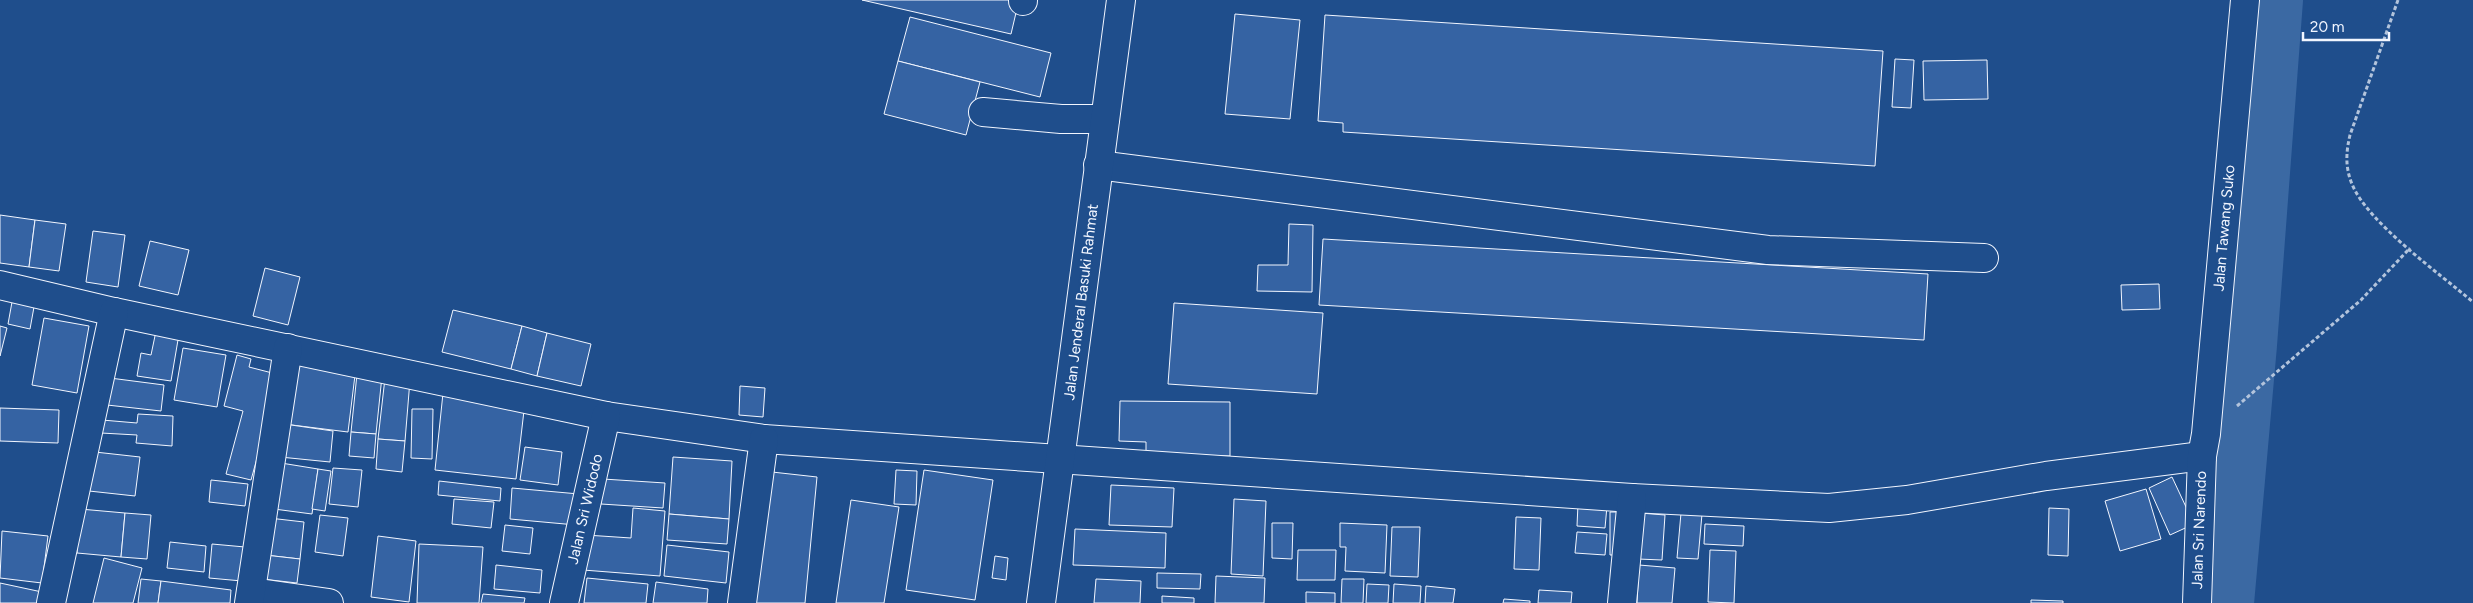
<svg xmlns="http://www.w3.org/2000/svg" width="2473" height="603" font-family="Figtree,sans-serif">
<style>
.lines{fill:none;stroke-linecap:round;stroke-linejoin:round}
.river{stroke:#3b69a3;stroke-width:52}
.building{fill:#3563a3;stroke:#f2f6ff}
.minor-casing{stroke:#f2f6ff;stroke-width:30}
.highway-casing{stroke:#f2f6ff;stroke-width:30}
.path{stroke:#b3c4dc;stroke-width:3;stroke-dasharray:4 2.5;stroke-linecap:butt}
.minor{stroke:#1f4e8c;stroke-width:28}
.highway{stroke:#1f4e8c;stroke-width:28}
.labels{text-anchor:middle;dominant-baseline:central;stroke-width:4;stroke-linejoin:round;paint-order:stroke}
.street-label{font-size:15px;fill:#f2f6ff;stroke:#1f4e8c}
</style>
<rect width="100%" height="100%" fill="#1f4e8c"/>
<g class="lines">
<path class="river" d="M 2228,603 L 2251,345 L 2277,0"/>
</g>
<g class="building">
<path d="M 862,0 L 1019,0 L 1011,34 Z"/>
<path d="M 1235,14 L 1300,20 L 1290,119 L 1225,114 Z"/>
<path d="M 1325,15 L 1883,51 L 1875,166 L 1343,132 L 1343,123 L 1318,121 Z"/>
<path d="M 910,17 L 1051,53 L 1040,97 L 898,61 Z"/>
<path d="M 1895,59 L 1914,60 L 1911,108 L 1892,107 Z"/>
<path d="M 1987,60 L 1988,99 L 1924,100 L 1923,61 Z"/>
<path d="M 898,61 L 980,82 L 966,135 L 884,114 Z"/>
<path d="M 0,215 L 35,220 L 29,267 L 0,263 Z"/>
<path d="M 35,220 L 66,224 L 59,271 L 29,267 Z"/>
<path d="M 1289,224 L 1313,225 L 1312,292 L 1257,291 L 1258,265 L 1288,265 Z"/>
<path d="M 93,231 L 125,235 L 118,287 L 86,282 Z"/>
<path d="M 1323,239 L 1928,274 L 1924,340 L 1319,305 Z"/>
<path d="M 150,241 L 189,250 L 178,295 L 139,286 Z"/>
<path d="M 265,268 L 300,277 L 288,325 L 253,316 Z"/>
<path d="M 2159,284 L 2160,309 L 2122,310 L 2121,285 Z"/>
<path d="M 12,302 L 34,307 L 30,329 L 8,324 Z"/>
<path d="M 1174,303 L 1323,313 L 1317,394 L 1168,384 Z"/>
<path d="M 453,310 L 522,326 L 511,369 L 442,352 Z"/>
<path d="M 44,318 L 89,326 L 77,393 L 32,385 Z"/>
<path d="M 0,326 L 7,328 L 0,356 Z"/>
<path d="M 522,326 L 547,333 L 537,376 L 511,369 Z"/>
<path d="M 156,331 L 179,334 L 171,381 L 137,376 L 141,353 L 151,355 Z"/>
<path d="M 547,333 L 591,344 L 581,386 L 537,376 Z"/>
<path d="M 183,348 L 226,355 L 217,407 L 174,400 Z"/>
<path d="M 237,355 L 251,359 L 249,367 L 280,375 L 251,480 L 226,474 L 243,411 L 224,406 Z"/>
<path d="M 292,359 L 356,367 L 348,432 L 284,424 Z"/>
<path d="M 357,374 L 382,376 L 376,434 L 351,432 Z"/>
<path d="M 110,378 L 164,385 L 161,411 L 107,405 Z"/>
<path d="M 385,378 L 410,380 L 405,441 L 378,439 Z"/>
<path d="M 740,386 L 765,388 L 763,417 L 739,415 Z"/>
<path d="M 443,393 L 525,402 L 516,479 L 435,470 Z"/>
<path d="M 1120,401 L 1230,402 L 1230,456 L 1146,455 L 1146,442 L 1119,441 Z"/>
<path d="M 0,408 L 59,410 L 58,443 L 0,441 Z"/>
<path d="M 412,409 L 433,409 L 432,459 L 411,458 Z"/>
<path d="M 138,414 L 173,416 L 172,446 L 136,443 L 137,435 L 101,433 L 102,420 L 137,423 Z"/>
<path d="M 284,424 L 333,431 L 330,462 L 280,457 Z"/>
<path d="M 351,432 L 376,434 L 374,458 L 349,456 Z"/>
<path d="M 378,439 L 405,441 L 402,472 L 376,469 Z"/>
<path d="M 525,447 L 562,452 L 558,485 L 520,480 Z"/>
<path d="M 95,452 L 140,457 L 135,496 L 89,491 Z"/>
<path d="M 673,457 L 732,461 L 729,519 L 669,514 Z"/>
<path d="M 281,463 L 318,469 L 312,514 L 274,509 Z"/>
<path d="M 333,468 L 362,470 L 358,507 L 329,504 Z"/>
<path d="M 318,469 L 331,471 L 325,511 L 312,509 Z"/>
<path d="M 896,470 L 917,471 L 916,505 L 894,504 Z"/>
<path d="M 924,470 L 993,480 L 975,600 L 906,590 Z"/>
<path d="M 763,471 L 817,477 L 805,603 L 751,603 Z"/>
<path d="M 2172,477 L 2194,524 L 2170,535 L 2149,488 Z"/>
<path d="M 603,479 L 665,483 L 663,508 L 601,504 Z"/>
<path d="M 211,480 L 248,484 L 245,506 L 209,502 Z"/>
<path d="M 439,481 L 501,488 L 500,501 L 438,495 Z"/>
<path d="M 1111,485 L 1174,488 L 1172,527 L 1109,525 Z"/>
<path d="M 512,488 L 579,494 L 576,525 L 510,519 Z"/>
<path d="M 2146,489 L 2161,539 L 2120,551 L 2105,501 Z"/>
<path d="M 454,499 L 494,502 L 491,528 L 452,524 Z"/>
<path d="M 1234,499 L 1266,501 L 1263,576 L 1231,574 Z"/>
<path d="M 851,500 L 899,507 L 884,603 L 836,603 Z"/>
<path d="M 1578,504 L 1607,506 L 1605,528 L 1577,526 Z"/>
<path d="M 633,508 L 665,511 L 660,576 L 583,570 L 586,535 L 631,538 Z"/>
<path d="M 2049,508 L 2069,509 L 2068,556 L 2048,555 Z"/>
<path d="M 80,509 L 125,513 L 121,557 L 77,553 Z"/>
<path d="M 1610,512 L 1624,512 L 1623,555 L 1610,555 Z"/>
<path d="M 125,513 L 151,515 L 147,559 L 121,557 Z"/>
<path d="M 1640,513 L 1665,515 L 1662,560 L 1638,559 Z"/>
<path d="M 1681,513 L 1702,514 L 1698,559 L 1677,558 Z"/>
<path d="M 669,514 L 729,519 L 727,544 L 667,540 Z"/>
<path d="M 320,515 L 348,518 L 343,556 L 315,552 Z"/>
<path d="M 1516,517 L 1541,518 L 1539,570 L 1514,569 Z"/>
<path d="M 269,518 L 304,522 L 300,559 L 265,555 Z"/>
<path d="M 1272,523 L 1293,523 L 1292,559 L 1272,558 Z"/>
<path d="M 1340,523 L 1387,525 L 1385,573 L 1345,571 L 1346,547 L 1340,547 Z"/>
<path d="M 1705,524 L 1744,526 L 1743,546 L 1704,544 Z"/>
<path d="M 505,525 L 533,528 L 530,554 L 502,551 Z"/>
<path d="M 1392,527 L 1420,527 L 1418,577 L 1390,576 Z"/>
<path d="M 1075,529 L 1166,533 L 1165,568 L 1073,565 Z"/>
<path d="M 2,531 L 48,536 L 42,583 L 0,578 Z"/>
<path d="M 1577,532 L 1607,534 L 1605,555 L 1575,553 Z"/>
<path d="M 378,536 L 416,541 L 409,602 L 371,597 Z"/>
<path d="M 170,542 L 206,546 L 204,572 L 167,568 Z"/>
<path d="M 212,544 L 245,547 L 242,581 L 209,578 Z"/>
<path d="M 419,544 L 483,547 L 479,603 L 417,603 Z"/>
<path d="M 667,545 L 729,552 L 726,583 L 664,576 Z"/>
<path d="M 1298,550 L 1336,550 L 1335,580 L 1297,580 Z"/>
<path d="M 1710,550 L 1736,551 L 1734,603 L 1708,602 Z"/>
<path d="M 265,555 L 300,559 L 297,583 L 262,579 Z"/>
<path d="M 995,556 L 1008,558 L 1006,580 L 992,578 Z"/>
<path d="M 104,558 L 142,568 L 133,603 L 93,603 Z"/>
<path d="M 496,565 L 542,570 L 540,593 L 494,589 Z"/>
<path d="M 1639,565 L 1675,568 L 1672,603 L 1637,603 Z"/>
<path d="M 1157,573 L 1201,574 L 1200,589 L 1157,588 Z"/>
<path d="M 1216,576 L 1265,578 L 1264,603 L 1215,603 Z"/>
<path d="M 587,578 L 648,584 L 646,603 L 584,603 Z"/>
<path d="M 141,579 L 161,581 L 158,603 L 138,603 Z"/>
<path d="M 1096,579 L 1141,581 L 1140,603 L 1094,603 Z"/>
<path d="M 1342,579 L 1364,579 L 1363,603 L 1341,603 Z"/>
<path d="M 161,581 L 231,590 L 230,603 L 158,603 Z"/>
<path d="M 656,582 L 708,589 L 707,603 L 653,603 Z"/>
<path d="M 0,583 L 42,592 L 40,603 L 0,603 Z"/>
<path d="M 1367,584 L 1389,585 L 1388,603 L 1366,603 Z"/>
<path d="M 1394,584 L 1421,586 L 1420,603 L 1393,603 Z"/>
<path d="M 1426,586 L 1455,589 L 1453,603 L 1425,603 Z"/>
<path d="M 1539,590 L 1572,592 L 1571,603 L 1538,603 Z"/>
<path d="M 1306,592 L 1335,593 L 1335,603 L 1306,603 Z"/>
<path d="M 483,594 L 525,598 L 524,603 L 481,603 Z"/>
<path d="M 1162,596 L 1194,598 L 1194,603 L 1162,603 Z"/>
<path d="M 1504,599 L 1530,601 L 1530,603 L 1503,603 Z"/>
<path d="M 2031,600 L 2063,601 L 2063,603 L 2031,603 Z"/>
</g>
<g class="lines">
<g class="minor-casing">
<g id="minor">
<path d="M 1023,1 L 1023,0"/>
<path d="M 983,112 L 1061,119 L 1105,119"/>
<path d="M 1098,165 L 1768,250 L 1984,258"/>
<path d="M 0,285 L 114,312 L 606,416 L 764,439 L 1632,498 L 1829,508 L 1907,500 L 2046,476 L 2202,456"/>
<path d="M 251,592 L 329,603"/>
<path d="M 51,603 L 114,312"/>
<path d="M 249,603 L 288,348"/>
<path d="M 564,603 L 606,416"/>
<path d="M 742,603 L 764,439"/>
<path d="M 1622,603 L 1632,498"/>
<path d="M 2197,603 L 2202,456 L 2206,434 L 2245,0"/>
</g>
</g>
<g class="highway-casing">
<path id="highway" d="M 1041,603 L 1121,0"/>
</g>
<g class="path">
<path d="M 2398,0 L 2350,135 C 2346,152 2345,167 2352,184 C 2367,222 2440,274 2473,302"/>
<path d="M 2237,406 L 2361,300 L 2410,248"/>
</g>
<use href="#minor" class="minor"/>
<use href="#highway" class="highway"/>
</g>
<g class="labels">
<g class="street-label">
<text transform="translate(2224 228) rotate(-85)">Jalan Tawang Suko</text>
<text transform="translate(1081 302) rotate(-83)">Jalan Jenderal Basuki Rahmat</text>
<text transform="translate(585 509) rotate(-77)">Jalan Sri Widodo</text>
<text transform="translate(2199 530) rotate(-88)">Jalan Sri Narendo</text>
</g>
</g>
<path d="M2303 32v8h86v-8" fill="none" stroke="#f2f6ff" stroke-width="2.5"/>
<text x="2310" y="32" font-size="15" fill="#f2f6ff" stroke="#1f4e8c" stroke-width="4" paint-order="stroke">20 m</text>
</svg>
